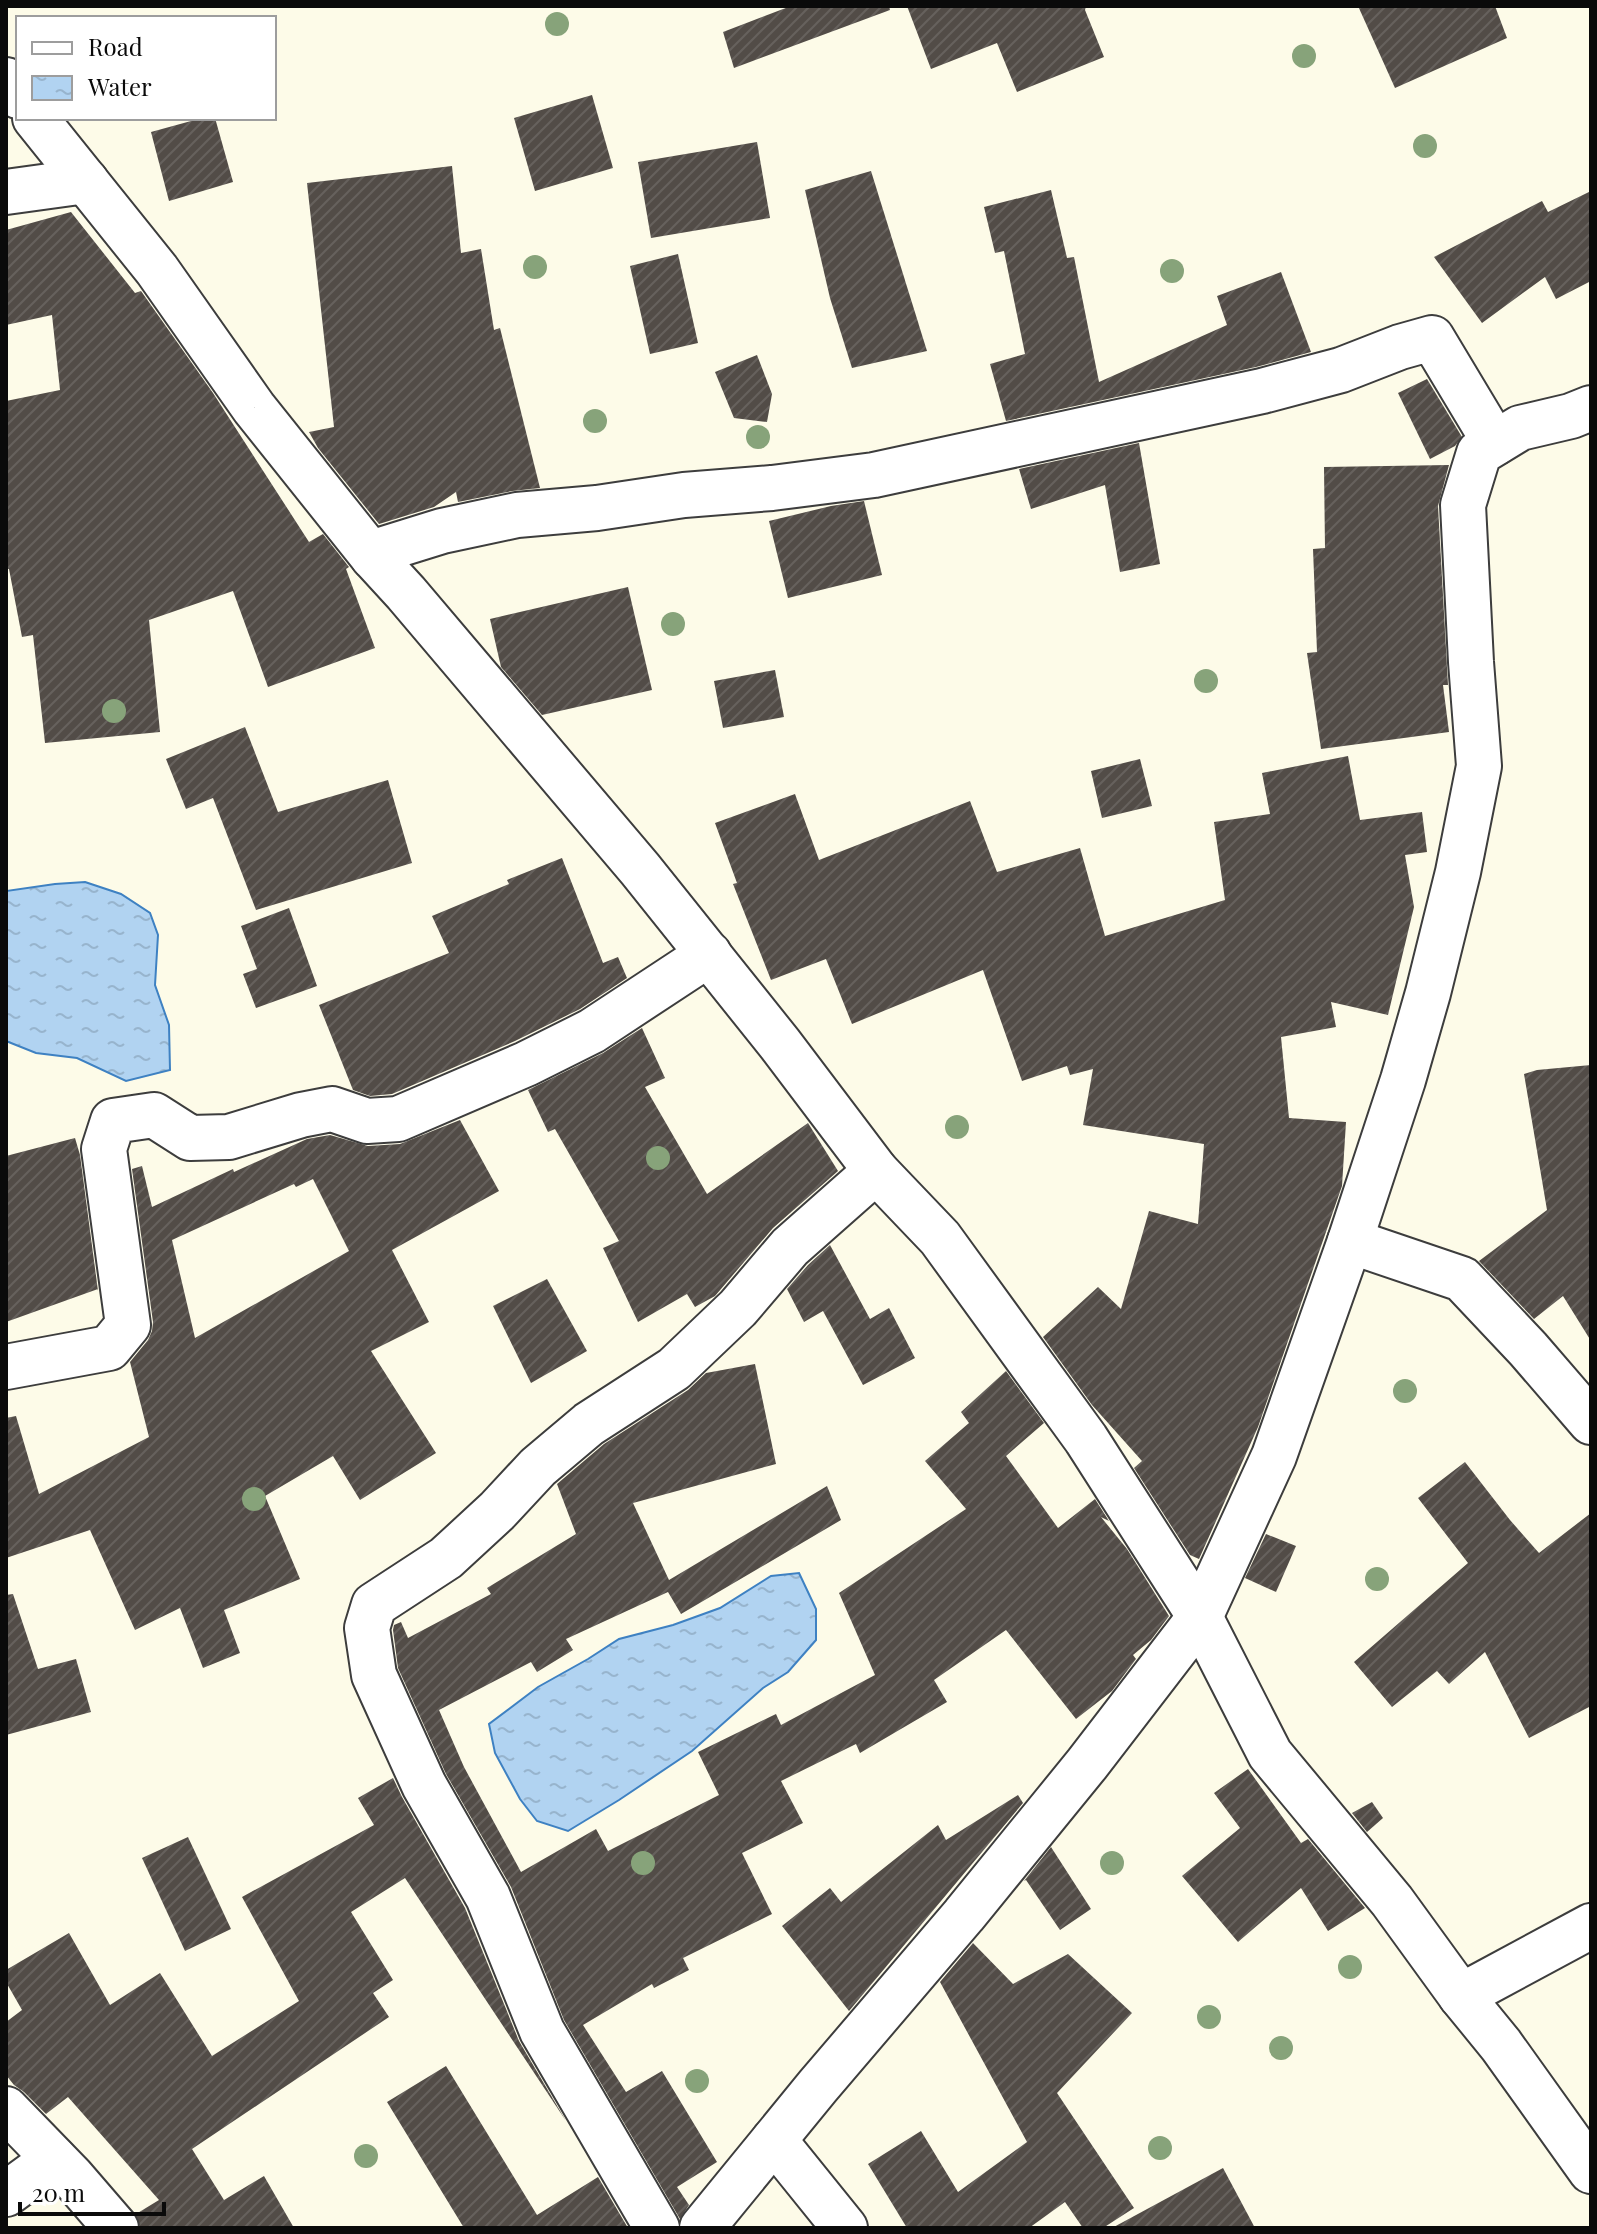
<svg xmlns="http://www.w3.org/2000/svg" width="1597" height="2234" font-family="'Playfair Display',serif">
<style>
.water{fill:url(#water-ripples);stroke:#3e81c2;stroke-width:2}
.building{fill:url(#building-hatch);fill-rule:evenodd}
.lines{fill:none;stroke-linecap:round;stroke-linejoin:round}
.minor-casing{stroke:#3d3d3d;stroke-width:48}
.minor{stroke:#fff;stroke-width:44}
.tree{fill:#87a37a}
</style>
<defs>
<pattern id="water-ripples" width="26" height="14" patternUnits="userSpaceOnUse" patternTransform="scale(2)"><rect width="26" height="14" fill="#b1d3f1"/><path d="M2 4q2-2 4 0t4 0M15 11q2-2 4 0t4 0" fill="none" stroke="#97b4cd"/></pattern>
<pattern id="building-hatch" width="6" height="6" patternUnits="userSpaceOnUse" patternTransform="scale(2)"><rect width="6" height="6" fill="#524c47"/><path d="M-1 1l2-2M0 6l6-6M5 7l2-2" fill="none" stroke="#66615d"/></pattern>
</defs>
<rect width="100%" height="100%" fill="#fdfbe8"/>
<g class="water">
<path d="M 85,882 L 121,894 L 150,913 L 158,935 L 155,985 L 169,1025 L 170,1070 L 126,1081 L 77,1058 L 36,1053 L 6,1041 L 6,891 L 55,884 Z"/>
<path d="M 799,1573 L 816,1609 L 816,1640 L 788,1672 L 763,1688 L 692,1751 L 619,1800 L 568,1831 L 537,1821 L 520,1799 L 495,1753 L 489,1724 L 538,1687 L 588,1659 L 619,1639 L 673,1625 L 720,1608 L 771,1576 Z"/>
</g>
<g class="building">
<path d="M 791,6 L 889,6 L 890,10 L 734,68 L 723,32 Z"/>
<path d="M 907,6 L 1086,6 L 1085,10 L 1104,57 L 1017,92 L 997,43 L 931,69 Z"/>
<path d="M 1358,6 L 1495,6 L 1507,38 L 1395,88 Z"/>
<path d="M 592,95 L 613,168 L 535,191 L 514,118 Z"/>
<path d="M 202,118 L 215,118 L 233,182 L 169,201 L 151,132 Z"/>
<path d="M 757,142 L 770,218 L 651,238 L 638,162 Z"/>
<path d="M 452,166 L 461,253 L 481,249 L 494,330 L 500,328 L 540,488 L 512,491 L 458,502 L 456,492 L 434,507 L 379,524 L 318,448 L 309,432 L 334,427 L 307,183 Z"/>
<path d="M 871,171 L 927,351 L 852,368 L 830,298 L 805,190 Z"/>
<path d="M 1051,190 L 1067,258 L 1074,257 L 1099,382 L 1227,325 L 1217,296 L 1281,272 L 1311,352 L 1256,367 L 1006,421 L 990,364 L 1025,354 L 1004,251 L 995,253 L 984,207 Z"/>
<path d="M 1591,191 L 1591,281 L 1556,299 L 1545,277 L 1482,323 L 1434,257 L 1542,201 L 1548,212 Z"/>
<path d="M 71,212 L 135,293 L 141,291 L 213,393 L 309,542 L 323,534 L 349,567 L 346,569 L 375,648 L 268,687 L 233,591 L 149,620 L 160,732 L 45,743 L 33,635 L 22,637 L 9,569 L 6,569 L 6,401 L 60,390 L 52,315 L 6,325 L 6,230 Z"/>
<path d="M 678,254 L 698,343 L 650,354 L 630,266 Z"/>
<path d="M 757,355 L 772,394 L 767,422 L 734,418 L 715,372 Z"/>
<path d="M 1427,379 L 1462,437 L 1455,446 L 1430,459 L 1398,393 Z"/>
<path d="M 1139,443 L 1160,564 L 1120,572 L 1105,485 L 1031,509 L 1019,469 Z"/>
<path d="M 1449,465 L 1438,506 L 1448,685 L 1443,685 L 1449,732 L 1321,749 L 1307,653 L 1317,652 L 1313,549 L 1325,548 L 1324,467 Z"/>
<path d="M 864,501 L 882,575 L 788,598 L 769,521 L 831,506 Z"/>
<path d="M 628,587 L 652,690 L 542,715 L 501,667 L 490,619 Z"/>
<path d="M 775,670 L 784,717 L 723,728 L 714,681 Z"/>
<path d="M 245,727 L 278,812 L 388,780 L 412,863 L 256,910 L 213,798 L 186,809 L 166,759 Z"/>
<path d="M 1348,756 L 1360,820 L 1422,812 L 1427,852 L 1405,855 L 1414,907 L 1388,1015 L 1331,1002 L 1336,1027 L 1281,1037 L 1289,1118 L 1346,1122 L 1342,1186 L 1258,1427 L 1199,1559 L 1190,1555 L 1134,1468 L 1142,1461 L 1092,1405 L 1043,1337 L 1098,1287 L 1121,1309 L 1149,1211 L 1198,1224 L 1204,1144 L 1083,1125 L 1093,1069 L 1070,1075 L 1067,1066 L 1022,1081 L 983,970 L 852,1024 L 826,959 L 771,980 L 733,884 L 737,883 L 715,823 L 795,794 L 819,860 L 970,801 L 997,872 L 1080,848 L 1105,936 L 1225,900 L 1214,822 L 1270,814 L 1262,773 Z"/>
<path d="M 1140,759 L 1152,806 L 1102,818 L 1091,771 Z"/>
<path d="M 562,858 L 603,963 L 618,957 L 627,978 L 580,1009 L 515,1041 L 392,1094 L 370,1096 L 353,1090 L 319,1005 L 449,953 L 432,916 L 509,884 L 507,880 Z"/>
<path d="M 289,908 L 317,986 L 256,1008 L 243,974 L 257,969 L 241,926 Z"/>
<path d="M 642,1028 L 665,1078 L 645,1087 L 707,1194 L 808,1123 L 838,1171 L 773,1228 L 715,1296 L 695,1307 L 687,1294 L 638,1322 L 603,1248 L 619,1241 L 555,1129 L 548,1132 L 528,1090 L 603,1053 Z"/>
<path d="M 1591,1065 L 1591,1341 L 1563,1296 L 1534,1319 L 1479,1261 L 1547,1210 L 1524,1074 L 1537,1070 Z"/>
<path d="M 460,1120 L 499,1191 L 392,1250 L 429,1322 L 371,1351 L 436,1453 L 360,1500 L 333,1456 L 265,1496 L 300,1579 L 224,1610 L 240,1653 L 203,1668 L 180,1608 L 135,1630 L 90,1530 L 6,1558 L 6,1418 L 16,1416 L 39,1494 L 149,1437 L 130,1362 L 148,1340 L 152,1331 L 153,1322 L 132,1169 L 142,1166 L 152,1207 L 233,1169 L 234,1172 L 307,1139 L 330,1135 L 368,1146 L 400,1144 ZM 313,1179 L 349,1251 L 195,1338 L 172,1240 L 294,1184 L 296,1187 Z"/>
<path d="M 75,1138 L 80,1155 L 98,1291 L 98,1289 L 6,1322 L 6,1156 Z"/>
<path d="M 830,1245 L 870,1319 L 889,1308 L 915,1358 L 863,1385 L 823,1311 L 804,1322 L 787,1289 L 808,1265 Z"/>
<path d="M 547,1279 L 587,1351 L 531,1383 L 493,1306 Z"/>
<path d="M 755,1364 L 776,1464 L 633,1503 L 669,1580 L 827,1486 L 841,1520 L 681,1614 L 668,1592 L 566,1639 L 573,1650 L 537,1672 L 531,1662 L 439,1710 L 464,1767 L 521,1872 L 596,1829 L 608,1851 L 719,1795 L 698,1752 L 776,1714 L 781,1725 L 875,1675 L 839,1593 L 966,1509 L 925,1461 L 969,1423 L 961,1412 L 1006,1371 L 1044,1423 L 1006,1456 L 1058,1528 L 1095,1499 L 1109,1521 L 1101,1517 L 1127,1549 L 1169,1616 L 1151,1640 L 1133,1655 L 1136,1659 L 1112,1691 L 1076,1719 L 1006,1630 L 934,1680 L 947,1702 L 860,1753 L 856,1744 L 781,1781 L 803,1823 L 742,1853 L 772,1914 L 683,1958 L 689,1970 L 654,1988 L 652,1984 L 583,2025 L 626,2092 L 662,2071 L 717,2162 L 677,2187 L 689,2205 L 680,2219 L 564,2020 L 511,1887 L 446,1774 L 398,1668 L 393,1630 L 394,1625 L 401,1622 L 408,1638 L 491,1594 L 487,1588 L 576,1534 L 557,1484 L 604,1444 L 688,1390 L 706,1373 Z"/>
<path d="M 1465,1462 L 1510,1520 L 1539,1553 L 1591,1513 L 1591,1706 L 1529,1738 L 1485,1652 L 1449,1684 L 1437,1671 L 1392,1707 L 1354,1662 L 1468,1563 L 1418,1498 Z"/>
<path d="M 1266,1534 L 1296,1546 L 1276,1592 L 1245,1578 Z"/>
<path d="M 13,1594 L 38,1669 L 76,1659 L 91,1712 L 6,1735 L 6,1595 Z"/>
<path d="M 1248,1769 L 1301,1843 L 1308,1839 L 1365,1908 L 1328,1931 L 1301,1888 L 1238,1942 L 1182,1876 L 1240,1828 L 1214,1793 Z"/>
<path d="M 393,1778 L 402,1797 L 465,1908 L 519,2041 L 566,2121 L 405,1878 L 351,1912 L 393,1980 L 373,1993 L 389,2017 L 192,2149 L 224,2200 L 264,2176 L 294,2228 L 140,2228 L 136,2214 L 159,2200 L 68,2097 L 46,2114 L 24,2092 L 14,2085 L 6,2075 L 6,2022 L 22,2010 L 6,1982 L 6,1970 L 69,1933 L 110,2005 L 160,1973 L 212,2056 L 299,2001 L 242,1897 L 374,1825 L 358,1798 Z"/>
<path d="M 1018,1795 L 1023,1803 L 849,2011 L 782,1926 L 830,1888 L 841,1902 L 938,1825 L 946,1840 Z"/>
<path d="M 1372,1802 L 1383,1818 L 1367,1832 L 1352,1813 Z"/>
<path d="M 188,1837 L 231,1929 L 185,1951 L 142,1858 Z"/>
<path d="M 1051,1847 L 1091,1909 L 1060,1930 L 1026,1880 L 1024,1881 Z"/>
<path d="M 973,1943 L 1013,1984 L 1068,1954 L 1132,2013 L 1057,2093 L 1134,2208 L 1103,2228 L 1083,2228 L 1065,2202 L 1029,2228 L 907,2228 L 868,2164 L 921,2131 L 958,2192 L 1027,2142 L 940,1982 Z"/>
<path d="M 446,2066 L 537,2215 L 598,2177 L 628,2228 L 464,2228 L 387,2102 Z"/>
<path d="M 1223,2168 L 1255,2228 L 1112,2228 Z"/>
</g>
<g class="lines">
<g class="minor-casing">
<g id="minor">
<path d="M 6,80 L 18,96"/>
<path d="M 35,118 L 157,270 L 254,408 L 373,557 L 406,593 L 640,869 L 780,1044 L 876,1171 L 940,1238 L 1086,1439 L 1200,1617 L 1270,1754 L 1392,1901 L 1461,1996 L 1501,2045 L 1591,2171"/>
<path d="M 6,192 L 86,181"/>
<path d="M 373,557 L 384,549 L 442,531 L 517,515 L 597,508 L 684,495 L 772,488 L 874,475 L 1262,391 L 1341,370 L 1400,347 L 1432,338 L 1495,443"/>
<path d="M 1350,1241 L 1462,1279 L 1528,1349 L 1591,1422"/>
<path d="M 6,1367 L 109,1348 L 128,1325 L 104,1149 L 113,1121 L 154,1115 L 190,1138 L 229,1137 L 301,1115 L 332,1109 L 367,1121 L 398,1119 L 526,1064 L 592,1031 L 709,954"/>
<path d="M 1461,1996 L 1591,1926"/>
<path d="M 6,2109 L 72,2177 L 116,2228"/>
<path d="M 774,2140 L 845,2228"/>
<path d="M 6,2194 L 54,2159"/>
<path d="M 657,2228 L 542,2031 L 488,1897 L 424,1785 L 374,1675 L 367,1628 L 374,1605 L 446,1558 L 497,1511 L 538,1467 L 589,1424 L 674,1369 L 738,1308 L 790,1247 L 876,1171"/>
<path d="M 702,2228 L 818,2086 L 964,1915 L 1087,1764 L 1200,1617 L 1274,1456 L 1350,1241 L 1403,1080 L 1428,993 L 1458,872 L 1479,766 L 1471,662 L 1463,505 L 1479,453 L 1520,428 L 1571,416 L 1591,408"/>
</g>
</g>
<use href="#minor" class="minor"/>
</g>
<g class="tree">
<circle cx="557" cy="24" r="12"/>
<circle cx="1304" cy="56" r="12"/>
<circle cx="1425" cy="146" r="12"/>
<circle cx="535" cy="267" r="12"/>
<circle cx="1172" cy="271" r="12"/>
<circle cx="595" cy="421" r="12"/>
<circle cx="758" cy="437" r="12"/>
<circle cx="673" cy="624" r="12"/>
<circle cx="1206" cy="681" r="12"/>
<circle cx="114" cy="711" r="12"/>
<circle cx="957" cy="1127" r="12"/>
<circle cx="658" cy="1158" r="12"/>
<circle cx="1405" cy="1391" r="12"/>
<circle cx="254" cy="1499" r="12"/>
<circle cx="1377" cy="1579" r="12"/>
<circle cx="643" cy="1863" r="12"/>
<circle cx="1112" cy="1863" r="12"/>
<circle cx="1350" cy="1967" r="12"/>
<circle cx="1209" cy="2017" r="12"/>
<circle cx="1281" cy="2048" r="12"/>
<circle cx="697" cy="2081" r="12"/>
<circle cx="1160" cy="2148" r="12"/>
<circle cx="366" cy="2156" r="12"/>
</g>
<rect width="1597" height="2234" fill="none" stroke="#0a0a0a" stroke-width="16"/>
<rect x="16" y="16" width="260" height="104" fill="#ffffff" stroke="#9d9d9d" stroke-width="2"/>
<rect x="32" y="42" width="40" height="12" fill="#ffffff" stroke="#9d9d9d" stroke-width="2"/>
<text x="88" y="56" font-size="24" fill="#0a0a0a">Road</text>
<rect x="32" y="76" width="40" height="24" fill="url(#water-ripples)" stroke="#9d9d9d" stroke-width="2"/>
<text x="88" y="96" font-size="24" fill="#0a0a0a">Water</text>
<path d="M20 2202v12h144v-12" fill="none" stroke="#0a0a0a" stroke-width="4"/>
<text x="32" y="2202" font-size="24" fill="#0a0a0a" stroke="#ffffff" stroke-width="6" paint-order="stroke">20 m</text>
</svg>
